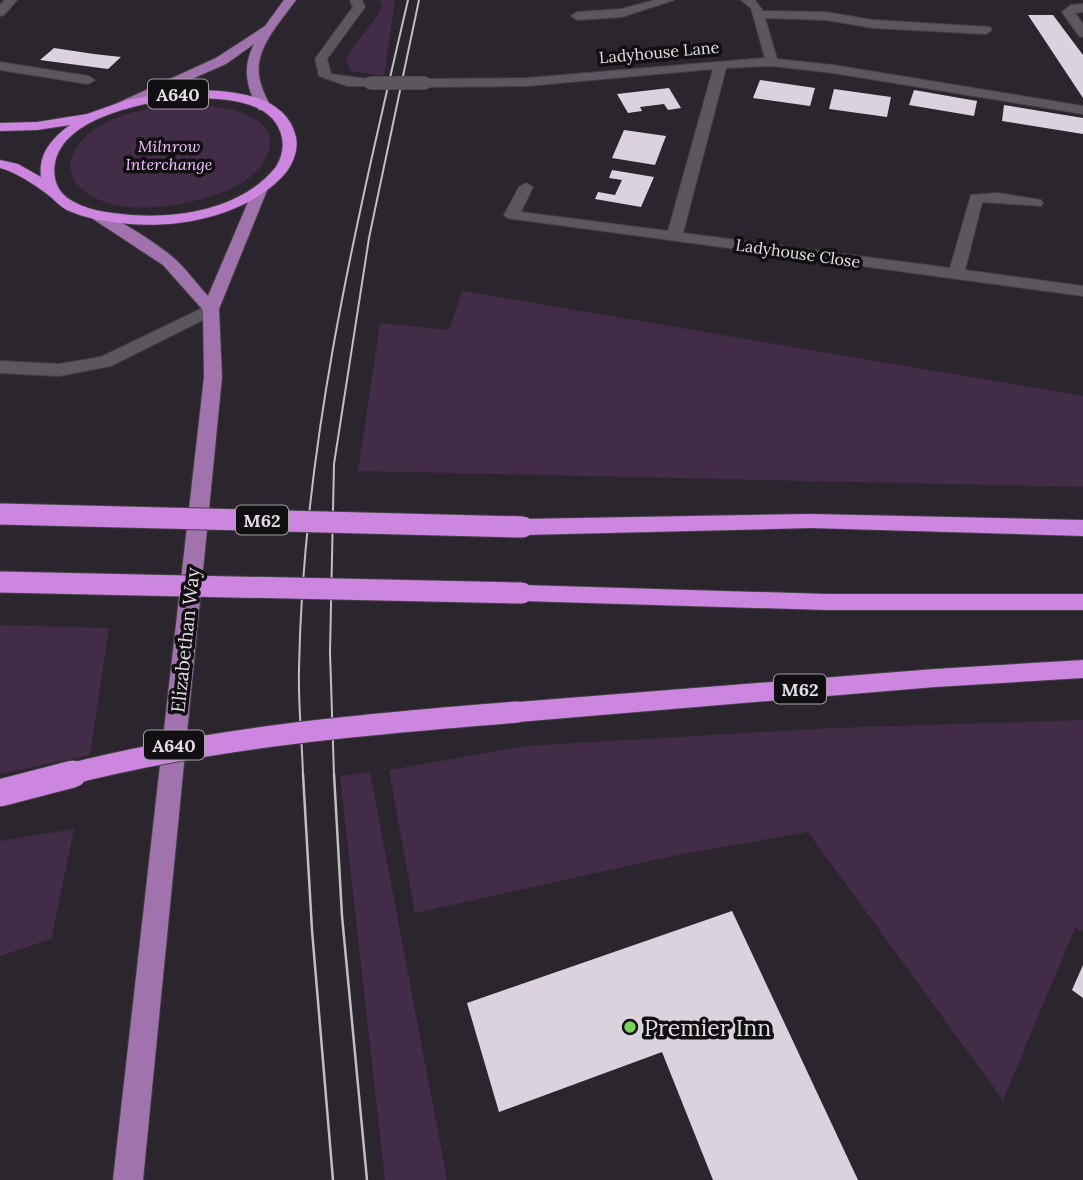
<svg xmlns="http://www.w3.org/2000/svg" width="1083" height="1180" font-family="Lora,serif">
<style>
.green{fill:#422c48}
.building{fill:#dad3dd}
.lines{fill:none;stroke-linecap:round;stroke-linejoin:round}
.minor-casing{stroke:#454046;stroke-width:2}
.major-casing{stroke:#454046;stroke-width:2}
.highway-casing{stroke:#454046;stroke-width:2}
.minor{fill:#5d565f;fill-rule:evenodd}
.major{fill:#a073ac;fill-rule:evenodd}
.highway{fill:#cc86e0;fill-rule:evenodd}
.tram-far1{stroke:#c1bdc2;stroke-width:2}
.tram{stroke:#c1bdc2;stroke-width:2.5}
.minor-bridge-casing{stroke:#454046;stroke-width:14;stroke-linecap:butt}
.highway-bridge-far1-casing{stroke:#454046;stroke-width:23;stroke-linecap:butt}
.highway-bridge-casing{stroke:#454046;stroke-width:29;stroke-linecap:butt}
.minor-bridge{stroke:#5d565f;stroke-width:13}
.highway-bridge-far1{stroke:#cc86e0;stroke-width:21}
.highway-bridge{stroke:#cc86e0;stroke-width:27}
.poi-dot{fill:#78d158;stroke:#120f13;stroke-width:2.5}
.labels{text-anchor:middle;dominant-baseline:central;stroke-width:7;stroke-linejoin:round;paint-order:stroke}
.far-street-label{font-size:16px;fill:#e2dee3;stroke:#120f13}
.far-park-label{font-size:16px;font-style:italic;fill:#f0c3fe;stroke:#120f13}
.shield{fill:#120f13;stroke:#a4a0a5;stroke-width:2}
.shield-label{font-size:18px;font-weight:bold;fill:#e2dee3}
.street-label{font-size:19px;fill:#e2dee3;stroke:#120f13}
.near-poi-label{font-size:23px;fill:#e2dee3;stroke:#120f13;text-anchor:start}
</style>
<rect width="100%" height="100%" fill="#2b252d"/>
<g class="green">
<path d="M 379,0 L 395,0 L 384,76 L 350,71 L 346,58 L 379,13 L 382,5 Z"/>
<path d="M 179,104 C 204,104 284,109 268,153 C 263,166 252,177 240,184 C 200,205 114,224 78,185 C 72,179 69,169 71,161 C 83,118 142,109 179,104 Z"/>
<path d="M 462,291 L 1083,396 L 1083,487 L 358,471 L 380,323 L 449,330 Z"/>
<path d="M 0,625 L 109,628 L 90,755 L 0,774 Z"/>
<path d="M 1083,720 L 1083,931 L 1075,928 L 1003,1100 L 808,832 L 682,854 L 415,913 L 389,770 L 525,746 L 834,728 Z"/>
<path d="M 370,772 L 447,1180 L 385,1180 L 340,776 Z"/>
<path d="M 74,829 L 51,939 L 0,956 L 0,841 Z"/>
</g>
<g class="building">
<path d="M 1028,15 L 1053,15 L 1083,55 L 1083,98 Z"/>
<path d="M 54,48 L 94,54 L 121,57 L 108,69 L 40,60 Z"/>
<path d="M 760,80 L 815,88 L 810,106 L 753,98 Z"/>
<path d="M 669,88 L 681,108 L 668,110 L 664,104 L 640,107 L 642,111 L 628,113 L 617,94 Z"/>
<path d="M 834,89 L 891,97 L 887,117 L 829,109 Z"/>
<path d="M 914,90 L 977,101 L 974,116 L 909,105 Z"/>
<path d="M 1004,105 L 1083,118 L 1083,134 L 1002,121 Z"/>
<path d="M 624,130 L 666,136 L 655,165 L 612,158 Z"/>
<path d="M 612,170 L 654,177 L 641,207 L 595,199 L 598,192 L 615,195 L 622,180 L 609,178 Z"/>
<path d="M 732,911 L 858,1180 L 713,1180 L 662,1052 L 499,1112 L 467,1003 Z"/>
<path d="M 1083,965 L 1083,998 L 1072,990 Z"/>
</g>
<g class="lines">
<g class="minor-casing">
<g id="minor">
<path d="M 5,0 L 17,0 L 4,15 L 0,16 L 0,5 Z"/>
<path d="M 350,0 L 362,0 L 365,7 L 327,59 L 331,74 L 375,80 L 375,86 L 347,86 L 319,76 L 315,59 L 353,7 Z"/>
<path d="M 655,0 L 674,0 L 622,17 L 577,20 L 571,16 L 577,12 L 621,9 Z"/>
<path d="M 741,0 L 755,0 L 763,11 L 826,12 L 873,20 L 990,27 L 992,30 L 986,34 L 873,28 L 826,20 L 765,18 L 777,59 L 833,65 L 1083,106 L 1083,114 L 833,73 L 772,66 L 726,68 L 683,233 L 950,268 L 971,195 L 997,193 L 1036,199 L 1041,200 L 1043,203 L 1041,206 L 982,202 L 965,270 L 1083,286 L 1083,296 L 507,218 L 504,215 L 519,187 L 526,183 L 533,187 L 521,212 L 668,231 L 713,69 L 527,86 L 425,87 L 418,83 L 425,79 L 527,78 L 765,58 L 751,8 Z"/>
<path d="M 1083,4 L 1083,12 L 1075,13 L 1083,24 L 1083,37 L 1079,36 L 1062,12 L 1071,5 Z"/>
<path d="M 0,62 L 88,76 L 95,80 L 88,84 L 0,70 Z"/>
<path d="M 211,304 L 217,305 L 219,309 L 217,313 L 111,366 L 59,376 L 0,373 L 0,361 L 59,364 L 101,357 Z"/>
</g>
</g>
<g class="major-casing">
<g id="major">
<path d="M 284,0 L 296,0 C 281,21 255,48 259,75 C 260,86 266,97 271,107 L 269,110 L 259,110 C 246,87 242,68 254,44 L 226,64 L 123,109 L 113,109 L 111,106 L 216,58 L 265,26 Z"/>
<path d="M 261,184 L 268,188 L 219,309 L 222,377 L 143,1180 L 113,1180 L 204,377 L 203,310 L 163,265 L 87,215 L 90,212 C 105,208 162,247 175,259 C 187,270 197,284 208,296 L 254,188 Z"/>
</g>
</g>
<g class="highway-casing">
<g id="highway">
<path d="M 181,90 C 218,90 285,89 296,137 C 299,153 291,169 279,180 C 241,216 181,228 130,224 C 109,222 86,219 67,210 C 59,206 54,199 47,194 C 34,184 15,172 0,168 L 0,160 L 18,164 L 41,177 C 38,154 52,138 70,125 L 37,130 L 0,131 L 0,123 L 37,122 L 87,114 L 127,100 ZM 181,98 C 213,98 274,96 282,138 C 284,148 281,160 275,168 C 240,211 172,220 121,214 C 102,212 76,208 62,193 C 55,185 53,173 55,163 C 64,117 143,103 181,98 Z"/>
<path d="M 811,514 L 1083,520 L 1083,536 L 811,528 L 523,535 L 516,532 L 513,527 L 516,522 L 523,519 Z"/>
<path d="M 522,585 L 826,594 L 1083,594 L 1083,610 L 826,610 L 522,601 L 515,599 L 511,593 L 515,587 Z"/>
<path d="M 1083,660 L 1083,678 L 935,687 L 518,722 L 510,719 L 507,712 L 510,705 L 518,702 L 935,669 Z"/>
</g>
</g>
<use href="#minor" class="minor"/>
<use href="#major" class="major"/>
<use href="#highway" class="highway"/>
<g class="tram-far1">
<path d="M 303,775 C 302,740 298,705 299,669 C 303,443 357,220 408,0"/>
<path d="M 334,775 L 330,652 L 334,464 L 369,238 L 419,0"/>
</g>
<g class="tram">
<path d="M 303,774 L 312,930 L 333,1180"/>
<path d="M 334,774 L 342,916 L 367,1180"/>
</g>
<g class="minor-bridge-casing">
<path id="minor-bridge" d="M 370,83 L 425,83"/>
</g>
<g class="highway-bridge-far1-casing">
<g id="highway-bridge-far1">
<path d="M 0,514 L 523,527"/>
<path d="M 0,582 L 522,593"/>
<path d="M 66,775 C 213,737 367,724 518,712"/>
</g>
</g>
<g class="highway-bridge-casing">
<path id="highway-bridge" d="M 0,793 L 73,774"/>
</g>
<use href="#minor-bridge" class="minor-bridge"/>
<use href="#highway-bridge-far1" class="highway-bridge-far1"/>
<use href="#highway-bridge" class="highway-bridge"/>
</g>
<circle class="poi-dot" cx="630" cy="1027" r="7"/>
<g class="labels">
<g class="far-street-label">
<text transform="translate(659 52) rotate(-5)">Ladyhouse Lane</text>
<text transform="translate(798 253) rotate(8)">Ladyhouse Close</text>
</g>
<g class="far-park-label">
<text x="169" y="146">Milnrow<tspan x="169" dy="18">Interchange</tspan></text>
</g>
<g class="shield">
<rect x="148" y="79.5" width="60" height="29" rx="5"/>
<rect x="236" y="505.5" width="52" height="29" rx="5"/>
<rect x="774" y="674.5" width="52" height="29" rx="5"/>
<rect x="144" y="730.5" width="60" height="29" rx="5"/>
</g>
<g class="shield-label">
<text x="178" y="94">A640</text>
<text x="262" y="520">M62</text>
<text x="800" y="689">M62</text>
<text x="174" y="745">A640</text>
</g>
<g class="street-label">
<text transform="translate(185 640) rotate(-84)">Elizabethan Way</text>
</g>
<g class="near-poi-label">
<text x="644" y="1027">Premier Inn</text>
</g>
</g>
</svg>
